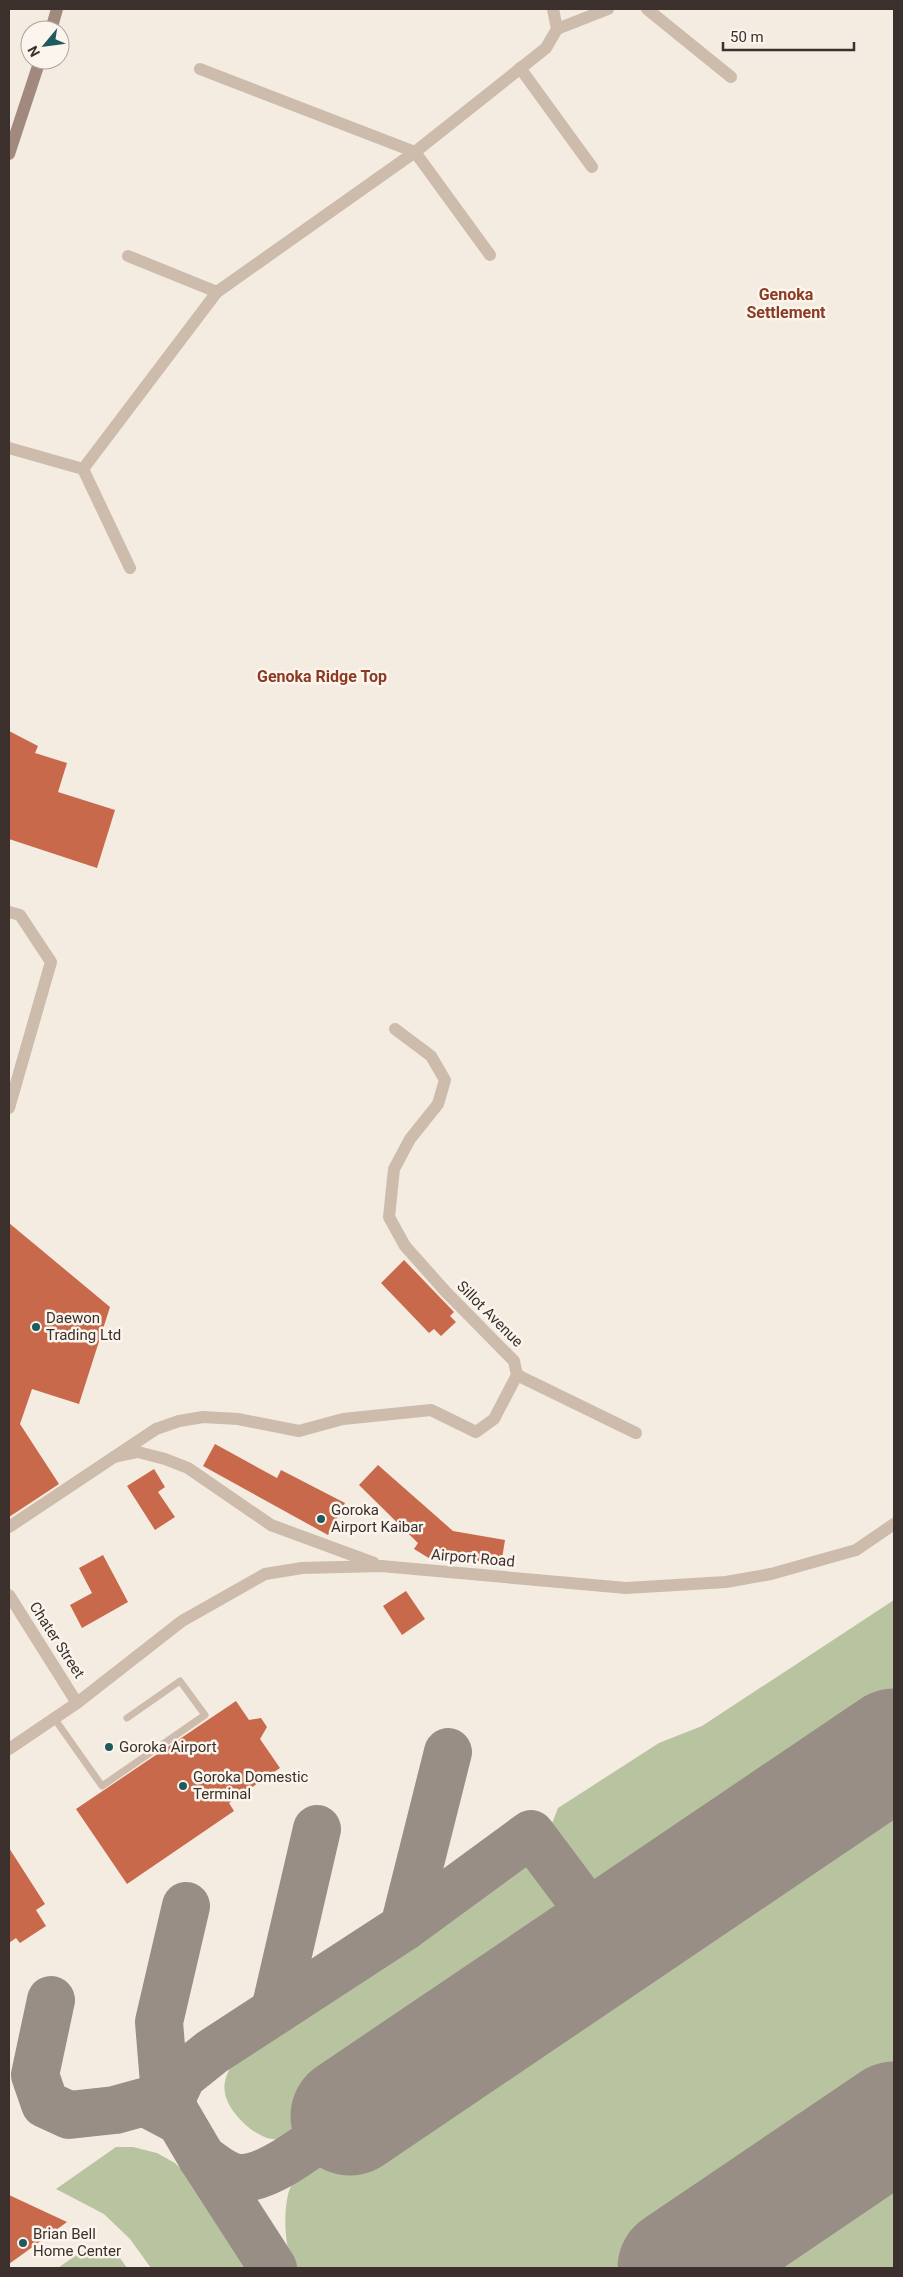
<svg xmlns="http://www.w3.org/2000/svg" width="903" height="2277" font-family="Roboto,sans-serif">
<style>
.green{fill:#b8c4a0}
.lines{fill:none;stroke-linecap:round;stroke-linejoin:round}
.taxiway{stroke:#988e86;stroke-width:48}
.runway{stroke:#988e86;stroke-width:119}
.building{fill:#c8694b}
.lane{stroke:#cdbbac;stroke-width:7}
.street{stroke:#cdbbac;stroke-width:12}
.secondary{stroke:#a18a7d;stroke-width:12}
.poi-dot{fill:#1f5a5e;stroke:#fbf5ee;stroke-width:2}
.labels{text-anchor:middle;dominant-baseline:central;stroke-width:5;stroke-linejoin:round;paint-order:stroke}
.street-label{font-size:15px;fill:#3b302b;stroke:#fbf5ee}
.poi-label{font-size:15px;fill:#3b302b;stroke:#fbf5ee;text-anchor:start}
.neighbourhood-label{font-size:16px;font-weight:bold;fill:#8c3b22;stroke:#fbf5ee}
</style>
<rect width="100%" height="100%" fill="#f4ebe1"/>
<g class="green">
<path d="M 894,1600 L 894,1723 L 642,1897 L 624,1902 L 601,1898 L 560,1847 L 551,1826 L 558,1808 L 659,1743 L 702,1726 Z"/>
<path d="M 894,1775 L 894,2081 L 615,2268 L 295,2268 C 284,2250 283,2211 289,2191 C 291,2184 298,2177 303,2171 Z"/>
<path d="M 528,1853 L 536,1857 L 574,1910 L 583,1932 L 575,1943 L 295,2132 C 290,2134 285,2138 281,2139 C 260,2144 228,2113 225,2093 C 222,2080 231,2064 239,2055 Z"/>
<path d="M 116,2147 L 133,2147 L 157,2153 L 175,2163 L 190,2178 L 250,2268 L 151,2268 L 130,2239 L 104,2214 L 56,2189 Z"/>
<path d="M 894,2174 L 894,2268 L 755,2268 Z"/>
<path d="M 89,2246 L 120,2258 L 127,2268 L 58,2268 Z"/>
</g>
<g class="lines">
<g class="taxiway">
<path d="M 186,1906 L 159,2022 L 165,2095 L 202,2158 L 273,2268"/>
<path d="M 404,1927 L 531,1834 L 611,1941"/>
<path d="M 51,2000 L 35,2075 L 45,2104 L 69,2115 L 115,2110 L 144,2102 L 180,2121"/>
<path d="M 275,2010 L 317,1829"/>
<path d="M 169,2104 L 182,2076 L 212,2052 L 404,1927 L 448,1752"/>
<path d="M 202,2158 C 212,2165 226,2177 239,2178 C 271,2180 324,2134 350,2116"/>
</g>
<g class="runway">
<path d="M 350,2116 L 894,1748"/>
<path d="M 677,2268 L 894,2121"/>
</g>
</g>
<g class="building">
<path d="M 9,731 L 38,746 L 35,753 L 67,763 L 58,792 L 115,810 L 97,868 L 9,839 Z"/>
<path d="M 9,1223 L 110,1307 L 79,1404 L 32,1389 L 20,1424 L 59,1484 L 9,1517 Z"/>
<path d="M 404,1260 L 454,1312 L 450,1316 L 456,1322 L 441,1336 L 434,1329 L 429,1333 L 381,1283 Z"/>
<path d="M 215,1444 L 277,1478 L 281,1470 L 345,1503 L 328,1535 L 203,1466 Z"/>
<path d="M 378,1465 L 453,1531 L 505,1540 L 501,1565 L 437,1554 L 432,1560 L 414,1549 L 418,1543 L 359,1485 Z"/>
<path d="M 154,1469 L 165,1487 L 158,1492 L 175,1517 L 155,1530 L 127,1486 Z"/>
<path d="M 103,1555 L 128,1602 L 82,1628 L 70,1605 L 92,1593 L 79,1568 Z"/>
<path d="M 406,1591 L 425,1619 L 402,1635 L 383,1606 Z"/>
<path d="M 236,1701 L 249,1720 L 261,1718 L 267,1727 L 260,1739 L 280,1768 L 229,1803 L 234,1811 L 127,1884 L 76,1809 Z"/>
<path d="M 9,1848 L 45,1904 L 36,1910 L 46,1926 L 20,1943 L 16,1938 L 9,1943 Z"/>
<path d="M 9,2195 L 67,2222 L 9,2264 Z"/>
</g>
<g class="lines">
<path class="lane" d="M 54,1718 L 102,1786 L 205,1715 L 180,1681 L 127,1718"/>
<g class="street">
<path d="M 647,9 L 731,77"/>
<path d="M 557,29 L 608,9"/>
<path d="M 520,68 L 592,167"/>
<path d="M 200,69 L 415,152 L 490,255"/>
<path d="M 128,256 L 217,292"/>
<path d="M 9,448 L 83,469 L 217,292 L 415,152 L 546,48 L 557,29 L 553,9"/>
<path d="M 83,469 L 130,568"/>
<path d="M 9,912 L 20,915 L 51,962 L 9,1108"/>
<path d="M 517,1375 L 636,1433"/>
<path d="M 114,1457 L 156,1429 L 179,1421 L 203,1417 L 238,1419 L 299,1431 L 343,1419 L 431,1410 L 476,1432 L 494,1419 L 517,1375 L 514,1361 L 446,1292 L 405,1246 L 389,1217 L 394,1169 L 410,1139 L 438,1104 L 445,1080 L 431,1056 L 395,1029"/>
<path d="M 9,1527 L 114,1457 L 138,1452 L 165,1459 L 188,1468 L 271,1525 L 374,1563"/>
<path d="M 9,1595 L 77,1703"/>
<path d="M 9,1749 L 77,1703 L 182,1621 L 265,1574 L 302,1568 L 381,1566 L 626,1588 L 726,1582 L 771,1574 L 856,1550 L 894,1524"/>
</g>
<g class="secondary">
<path d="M 51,30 L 57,9"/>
<path d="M 9,154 L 40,60"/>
</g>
</g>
<g class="poi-dot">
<circle cx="36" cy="1327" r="5"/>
<circle cx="321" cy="1519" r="5"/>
<circle cx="109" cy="1747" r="5"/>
<circle cx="183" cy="1786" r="5"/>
<circle cx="23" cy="2243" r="5"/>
</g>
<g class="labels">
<g class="street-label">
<text transform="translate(490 1314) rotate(45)">Sillot Avenue</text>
<text transform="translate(473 1558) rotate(5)">Airport Road</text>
<text transform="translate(57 1640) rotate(57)">Chater Street</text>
</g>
<g class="poi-label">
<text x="46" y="1318">Daewon<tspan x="46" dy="17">Trading Ltd</tspan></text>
<text x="331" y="1510">Goroka<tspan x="331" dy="17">Airport Kaibar</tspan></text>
<text x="119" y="1747">Goroka Airport</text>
<text x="193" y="1777">Goroka Domestic<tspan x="193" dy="17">Terminal</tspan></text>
<text x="33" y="2234">Brian Bell<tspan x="33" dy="17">Home Center</tspan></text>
</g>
<g class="neighbourhood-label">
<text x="786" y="294">Genoka<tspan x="786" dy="18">Settlement</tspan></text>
<text x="322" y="676">Genoka Ridge Top</text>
</g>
</g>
<rect width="903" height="2277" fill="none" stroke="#3b302b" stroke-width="20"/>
<g transform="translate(45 45) rotate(241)"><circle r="24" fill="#fbf5ee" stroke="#aea6a0"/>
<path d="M0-4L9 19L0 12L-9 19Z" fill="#1f5a5e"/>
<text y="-8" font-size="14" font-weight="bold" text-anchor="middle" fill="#3b302b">N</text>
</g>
<path d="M723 42v8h131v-8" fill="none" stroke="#3b302b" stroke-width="2.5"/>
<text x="730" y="42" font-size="15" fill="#3b302b" stroke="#fbf5ee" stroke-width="4" paint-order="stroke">50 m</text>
</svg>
